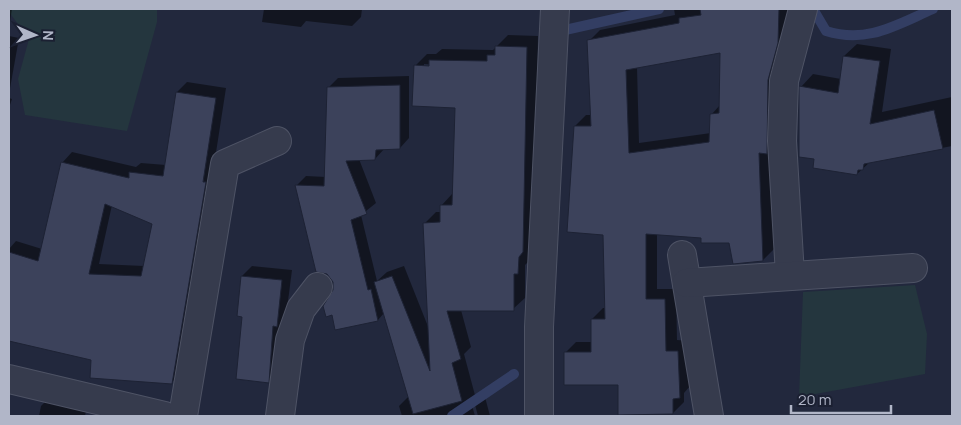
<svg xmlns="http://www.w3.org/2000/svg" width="961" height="425" font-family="Manrope,sans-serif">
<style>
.green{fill:#24363e}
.shadow{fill:#0007;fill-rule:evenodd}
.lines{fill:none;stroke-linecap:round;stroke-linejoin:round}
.stream{stroke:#333e63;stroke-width:10}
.building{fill:#3c425b;stroke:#1d2234;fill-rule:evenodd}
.street-casing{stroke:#4e5365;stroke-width:30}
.street{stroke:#363b4d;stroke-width:28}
</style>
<rect width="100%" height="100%" fill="#22283d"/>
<g class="green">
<path d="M 9,9 L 157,9 L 157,22 L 127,131 L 25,115 L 18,79 L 29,39 L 9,12 Z"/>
<path d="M 915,285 L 927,334 L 925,374 L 799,397 L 803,292 Z"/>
</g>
<g class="shadow">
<path d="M 9,9 L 12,9 L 9,28 Z"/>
<path d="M 264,9 L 362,9 L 361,17 L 352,26 L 306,21 L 301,27 L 262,22 Z"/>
<path d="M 674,9 L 720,9 L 722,18 L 732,9 L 789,9 L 788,31 L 769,150 L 774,249 L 763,260 L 730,241 L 657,233 L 657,289 L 676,289 L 677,340 L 689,341 L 690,386 L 684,393 L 684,402 L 673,413 L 565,353 L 576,342 L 592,342 L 592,319 L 603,308 L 606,308 L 604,234 L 575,126 L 586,115 L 592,115 L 589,41 L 600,30 L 675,15 ZM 722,52 L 720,105 L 711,115 L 711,133 L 639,143 L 637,67 Z"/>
<path d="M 508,35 L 538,36 L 534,240 L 529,261 L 525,265 L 525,298 L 513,309 L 461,310 L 471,347 L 464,354 L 476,399 L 485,397 L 490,416 L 478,416 L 474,401 L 471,402 L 475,416 L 402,416 L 399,406 L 409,396 L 384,313 L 378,320 L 335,290 L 334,281 L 296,186 L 306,176 L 326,177 L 328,88 L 338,78 L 409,76 L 409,138 L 400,148 L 385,148 L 375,159 L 359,159 L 376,203 L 361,215 L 377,281 L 387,272 L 404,266 L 429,329 L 424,224 L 436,212 L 441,212 L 441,206 L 452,194 L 456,107 L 414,105 L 416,65 L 427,54 L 436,54 L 442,49 L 493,50 ZM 424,64 L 436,65 L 435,67 L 424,66 Z"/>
<path d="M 9,36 L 19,38 L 9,94 Z"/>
<path d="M 857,44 L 891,49 L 882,112 L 952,97 L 952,146 L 870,162 L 857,174 L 815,158 L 801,87 L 813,74 L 841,79 L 844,56 Z"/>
<path d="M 187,82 L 226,88 L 182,372 L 171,383 L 92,359 L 9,339 L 9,249 L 16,241 L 42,249 L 62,163 L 72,152 L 136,167 L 141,163 L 166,165 L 177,92 ZM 112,205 L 153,223 L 144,266 L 99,264 Z"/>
<path d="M 9,98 L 12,99 L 9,108 Z"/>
<path d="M 252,266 L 292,270 L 279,371 L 268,382 L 244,316 L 242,276 Z"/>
<path d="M 51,396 L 87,406 L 85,416 L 39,416 L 41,406 Z"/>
</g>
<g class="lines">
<g class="stream">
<path d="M 813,9 L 826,31 C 867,44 896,25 933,9"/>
<path d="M 565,30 L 659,9"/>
<path d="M 452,416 L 514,374"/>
</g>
</g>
<g class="building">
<path d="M 700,9 L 779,9 L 778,43 L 768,80 L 767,154 L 759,153 L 763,261 L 733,264 L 729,243 L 701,243 L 701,238 L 646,234 L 646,299 L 665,299 L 666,351 L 678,351 L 680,398 L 673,399 L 673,414 L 618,415 L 618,385 L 564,385 L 564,352 L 591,352 L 591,319 L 605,319 L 603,235 L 567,232 L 574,126 L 591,126 L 587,40 L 679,23 L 679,18 L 701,15 ZM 720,53 L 719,113 L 710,114 L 709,142 L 629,153 L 626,70 Z"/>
<path d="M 495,46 L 527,47 L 523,252 L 519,257 L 518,274 L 514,274 L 514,311 L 447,311 L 461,359 L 452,363 L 462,401 L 413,414 L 374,282 L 392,276 L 430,371 L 423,223 L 440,222 L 440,205 L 452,205 L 455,108 L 412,106 L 414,65 L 429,66 L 429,60 L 487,61 L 487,55 L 495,55 Z"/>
<path d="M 843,56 L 880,61 L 870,124 L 934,110 L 943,149 L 864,164 L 863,170 L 858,170 L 857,175 L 813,168 L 814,159 L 799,157 L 799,86 L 838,93 Z"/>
<path d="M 400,85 L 400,149 L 376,150 L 375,160 L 346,161 L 367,214 L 351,220 L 368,290 L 371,289 L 378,321 L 335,330 L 332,315 L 326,317 L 323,306 L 333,290 L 333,282 L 327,274 L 316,272 L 295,185 L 324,186 L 327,87 Z"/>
<path d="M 176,92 L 216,98 L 203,182 L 206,182 L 172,384 L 90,378 L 91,360 L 9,341 L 9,252 L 38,261 L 61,162 L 129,178 L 129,172 L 163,176 ZM 105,204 L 152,224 L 141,276 L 89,274 Z"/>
<path d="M 241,276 L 282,280 L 277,327 L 273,326 L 269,383 L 236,379 L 242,317 L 237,316 Z"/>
</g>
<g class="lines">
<g class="street-casing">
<g id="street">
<path d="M 682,255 L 709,416"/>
<path d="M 790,275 L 782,141 L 784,81 L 803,9"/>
<path d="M 687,283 L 913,268"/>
<path d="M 9,379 L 165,416"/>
<path d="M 183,416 L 225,164 L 277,141"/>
<path d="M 280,416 L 290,340 L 301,309 L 318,287"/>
<path d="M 539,416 L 539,327 L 555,9"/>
</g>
</g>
<use href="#street" class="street"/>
</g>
<rect width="961" height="425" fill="none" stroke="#b1b6c8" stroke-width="20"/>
<g transform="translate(35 35) rotate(92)" stroke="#1b2032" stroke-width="4" paint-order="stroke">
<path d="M0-4L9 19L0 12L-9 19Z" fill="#b1b6c8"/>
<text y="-8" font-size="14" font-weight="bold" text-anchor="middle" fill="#b1b6c8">N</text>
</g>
<path d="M791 405v8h100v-8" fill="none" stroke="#b1b6c8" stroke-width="2.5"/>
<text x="798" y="405" font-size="15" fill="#b1b6c8" stroke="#1b2032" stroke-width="4" paint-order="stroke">20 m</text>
</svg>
